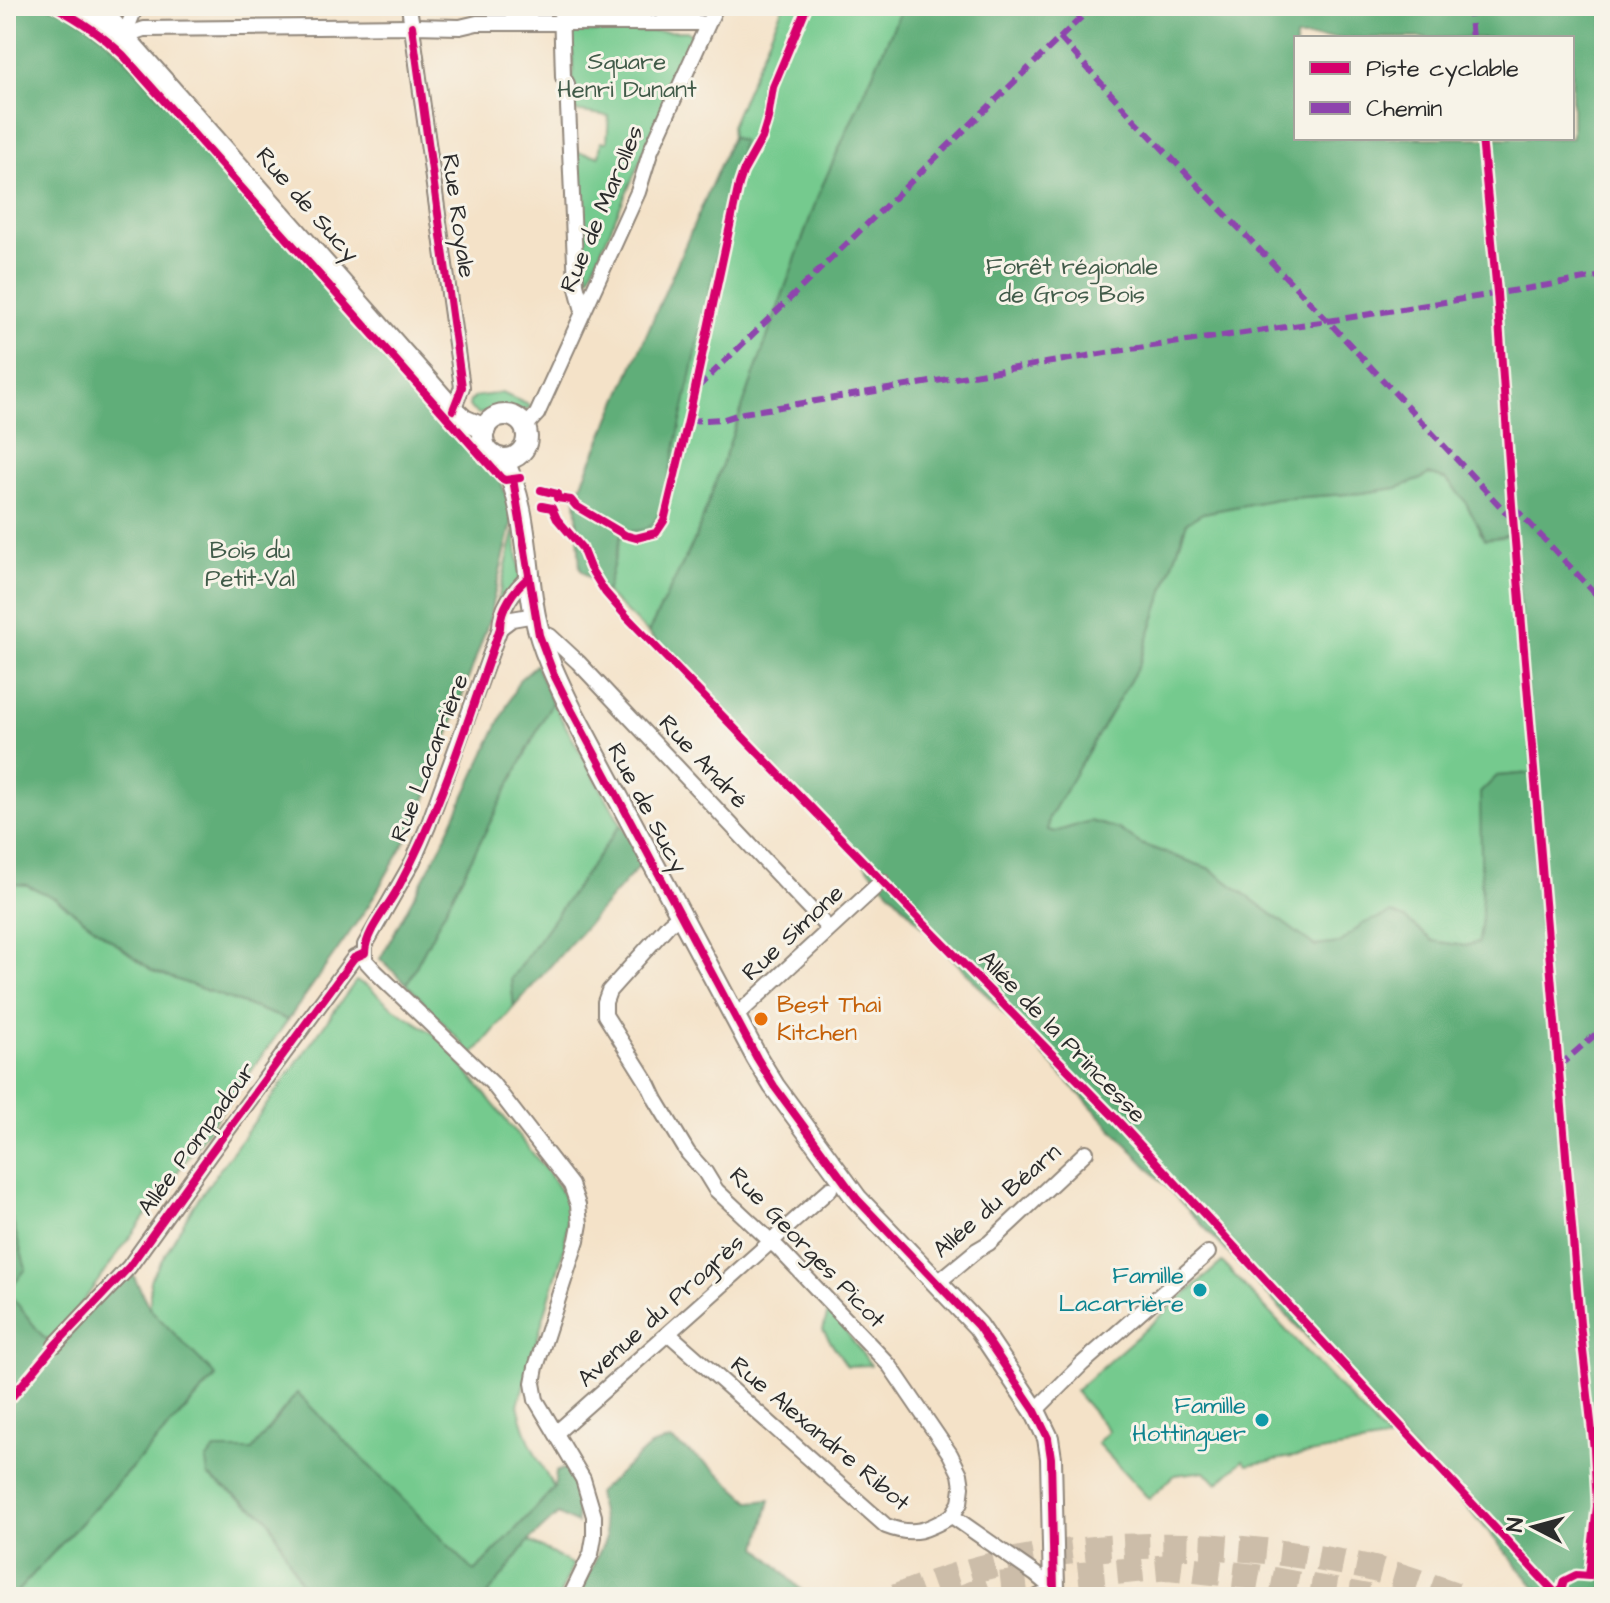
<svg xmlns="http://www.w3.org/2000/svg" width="1610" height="1603" font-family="'Architects Daughter',sans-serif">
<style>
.green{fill:#75ca8e;stroke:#507a5c;stroke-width:2}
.forest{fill:#60ae79;stroke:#466c52;stroke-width:2;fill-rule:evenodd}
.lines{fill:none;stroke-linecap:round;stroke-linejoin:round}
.highway-tunnel{stroke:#ccbda9;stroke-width:26;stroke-dasharray:26 13;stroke-linecap:butt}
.street-casing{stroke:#90867a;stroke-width:18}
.secondary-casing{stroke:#90867a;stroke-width:24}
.street{stroke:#fff;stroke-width:14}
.secondary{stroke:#fff;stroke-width:20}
.quiet{stroke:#8e44ad;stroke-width:6;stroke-dasharray:12 6;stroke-linecap:butt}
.cycleway-casing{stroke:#f7f3e8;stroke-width:13}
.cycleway{stroke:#d6006c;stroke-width:8}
.food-dot{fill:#e8710a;stroke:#f7f3e8;stroke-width:3}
.culture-dot{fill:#0f9aa8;stroke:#f7f3e8;stroke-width:3}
.labels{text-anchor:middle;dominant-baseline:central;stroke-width:6;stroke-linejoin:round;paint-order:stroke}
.park-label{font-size:24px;fill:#415b49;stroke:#f7f3e8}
.street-label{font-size:24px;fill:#2b2b2b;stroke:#f7f3e8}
.food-label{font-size:24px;fill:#c56008;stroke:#f7f3e8;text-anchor:start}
.culture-label{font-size:24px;fill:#0d838f;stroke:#f7f3e8;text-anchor:end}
</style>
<rect width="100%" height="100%" fill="#f7f3e8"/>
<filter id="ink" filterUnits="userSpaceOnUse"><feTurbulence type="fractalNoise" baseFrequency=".0125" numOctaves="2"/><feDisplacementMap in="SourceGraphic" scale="16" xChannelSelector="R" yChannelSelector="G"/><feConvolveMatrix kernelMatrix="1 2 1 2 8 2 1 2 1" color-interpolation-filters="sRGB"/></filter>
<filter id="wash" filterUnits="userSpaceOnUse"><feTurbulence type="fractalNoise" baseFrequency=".006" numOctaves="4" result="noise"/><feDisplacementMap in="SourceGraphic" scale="32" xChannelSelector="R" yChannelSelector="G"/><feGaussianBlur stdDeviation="1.8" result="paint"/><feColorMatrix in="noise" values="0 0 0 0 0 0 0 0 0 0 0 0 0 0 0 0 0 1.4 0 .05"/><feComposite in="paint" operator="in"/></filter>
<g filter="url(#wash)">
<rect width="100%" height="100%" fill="#f4e2c8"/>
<g class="green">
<path d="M 783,6 L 903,6 L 819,193 L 696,537 L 648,633 L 606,593 L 622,531 L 742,142 L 732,137 L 731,126 Z"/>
<path d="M 687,31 L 694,38 L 589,278 L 582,277 L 576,152 L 599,156 L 601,142 L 607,142 L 609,116 L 574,111 L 572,35 L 574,32 Z"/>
<path d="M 502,393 L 531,406 L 530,408 L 521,411 L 501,408 L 479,414 L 472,410 L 469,406 L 470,401 L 473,400 L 473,397 Z"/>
<path d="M 1429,474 L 1447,480 L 1465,501 L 1481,533 L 1514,530 L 1533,773 L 1497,776 L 1481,793 L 1482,917 L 1479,942 L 1465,946 L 1433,941 L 1405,919 L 1362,924 L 1340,943 L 1315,946 L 1210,869 L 1141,844 L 1118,829 L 1090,821 L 1055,832 L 1048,830 L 1049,818 L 1139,665 L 1187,522 L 1203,513 L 1276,499 L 1362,493 L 1396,488 L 1419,480 Z"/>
<path d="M 515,528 L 520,578 L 502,606 L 497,604 Z"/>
<path d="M 552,702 L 621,824 L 511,979 L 514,1007 L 473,1055 L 407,984 Z"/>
<path d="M 6,883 L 27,885 L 55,898 L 153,971 L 288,1020 L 55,1340 L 44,1338 L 8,1292 L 12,1219 L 6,1211 Z"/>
<path d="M 356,981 L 368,986 L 391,1006 L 440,1038 L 547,1171 L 569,1203 L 565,1245 L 518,1405 C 526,1439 537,1459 554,1488 L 475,1573 L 297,1393 L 252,1450 L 215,1450 L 208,1476 L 268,1518 L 308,1597 L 12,1597 L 216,1377 L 150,1309 L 150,1280 L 194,1205 Z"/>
<path d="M 1222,1262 L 1389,1440 L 1247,1465 L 1243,1460 L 1217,1484 L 1205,1471 L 1175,1475 L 1149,1499 L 1097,1443 L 1109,1431 L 1075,1391 Z"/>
<path d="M 829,1309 L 871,1365 L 847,1366 L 823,1330 Z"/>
<path d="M 529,1541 L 573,1565 L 559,1597 L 486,1597 Z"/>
</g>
<g class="forest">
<path d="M 6,6 C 20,6 37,4 50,7 C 76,12 104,37 123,55 L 500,480 L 510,503 L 512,524 L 492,604 L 491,615 L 419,818 L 369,905 L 288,1020 L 153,971 L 55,898 L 27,885 L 6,883 Z"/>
<path d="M 903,6 L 1604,6 L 1604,1597 L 1557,1597 L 1535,1587 L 1482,1524 L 648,633 L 696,537 L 819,193 ZM 1296,38 L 1572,38 L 1572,138 L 1296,138 ZM 1429,474 L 1447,480 L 1465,501 L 1485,539 L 1502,537 L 1514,531 L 1533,773 L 1497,776 L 1480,793 L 1482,917 L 1479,942 L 1465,946 L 1433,941 L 1405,919 L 1391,913 L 1362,924 L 1340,943 L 1315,946 L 1210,869 L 1141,844 L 1118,829 L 1090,821 L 1055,832 L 1048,830 L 1049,818 L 1139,665 L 1187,522 L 1203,513 L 1276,499 L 1362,493 L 1396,488 L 1419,480 Z"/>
<path d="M 732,137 L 742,141 L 662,510 C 651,530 645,532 622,531 L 606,593 L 580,569 L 576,497 Z"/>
<path d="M 536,665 L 552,702 L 407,984 L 380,959 L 442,844 L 519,680 Z"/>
<path d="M 621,824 L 643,862 L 514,1007 L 511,979 Z"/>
<path d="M 6,1211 L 12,1219 L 26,1269 L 8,1292 L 44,1338 L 55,1340 L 129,1267 L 150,1309 L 216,1376 L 12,1597 L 6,1597 Z"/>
<path d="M 297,1393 L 475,1572 L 554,1489 L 556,1472 L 566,1468 L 576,1494 L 577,1524 L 558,1514 L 529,1541 L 486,1597 L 308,1597 L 268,1518 L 208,1476 L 206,1460 L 215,1450 L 252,1450 Z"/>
<path d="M 671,1440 L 714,1469 L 751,1502 L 770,1500 L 758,1547 L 808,1597 L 578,1597 L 606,1538 L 597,1493 L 650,1446 Z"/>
</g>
</g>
<g filter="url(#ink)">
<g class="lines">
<g class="highway-tunnel">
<path d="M 896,1597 C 932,1583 968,1570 1006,1562 C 1120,1538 1238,1542 1351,1564 C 1389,1571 1425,1584 1462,1597"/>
<path d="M 964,1597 L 997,1585 L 1081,1575 L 1169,1567 L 1256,1577 L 1368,1597"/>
</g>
<g class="street-casing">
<g id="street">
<path d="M 409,6 L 462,387 L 453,410"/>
<path d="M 561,6 L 563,77 L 567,84 L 576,284 L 583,311"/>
<path d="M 124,36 L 144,29 L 412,26 L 460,27 L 477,23 L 700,23 L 707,25"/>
<path d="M 124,36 L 136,6"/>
<path d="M 525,427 L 537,414 L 638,192 L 651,150 L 716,6"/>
<path d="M 529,577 C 514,589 500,609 500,628 L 428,826 L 413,861 L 365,945 L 365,960 L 376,972 L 492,1083 L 571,1185 L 578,1205 L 580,1224 L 577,1240 L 536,1367 L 533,1383 L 536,1400 L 583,1479 L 594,1516 L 594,1537 L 591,1554 L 570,1597"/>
<path d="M 500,628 L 512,619 L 535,615"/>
<path d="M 539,635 L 545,634 L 550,636 L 578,662 L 829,929"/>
<path d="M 681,914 L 669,924 L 609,991 L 605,1002 L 605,1015 L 649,1085 L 656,1100 L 688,1153 L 705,1172 L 716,1190 L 779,1249 L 890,1366 L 950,1454 L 960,1474 L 962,1487 L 960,1503 L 952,1516"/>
<path d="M 735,1017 L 882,881"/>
<path d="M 937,1283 L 977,1250 L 989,1243 L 1086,1152"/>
<path d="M 669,1334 L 886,1526 C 914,1537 927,1530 952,1516"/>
<path d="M 55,1345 L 129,1267 L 210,1154 L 354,958 L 365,953"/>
<path d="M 1035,1411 L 1082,1364 L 1208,1253"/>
<path d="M 556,1433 L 830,1189"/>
<path d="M 952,1516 L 1035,1574 L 1054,1590 L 1037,1597"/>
</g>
</g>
<g class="secondary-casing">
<g id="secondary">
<path d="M 70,6 L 110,28"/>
<path d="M 97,6 L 453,410 L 464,420 L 485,429"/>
<circle cx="505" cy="437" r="22"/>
<path d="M 502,459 C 528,504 525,565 535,616 C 542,650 558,682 573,713 L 757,1058 L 774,1086 L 857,1199 L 978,1326 L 1035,1411 L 1048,1438 L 1051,1458 L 1054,1590 L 1058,1597"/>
</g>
</g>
<use href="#street" class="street"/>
<use href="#secondary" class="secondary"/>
<g class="quiet">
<path d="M 1469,6 L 1472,38"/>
<path d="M 1060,38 L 1135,120 L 1328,321 L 1513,520"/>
<path d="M 697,388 L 1093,6"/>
<path d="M 688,421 L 724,419 L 743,413 L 1124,350 L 1328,321 L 1604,276"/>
<path d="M 1514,507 L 1604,603"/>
<path d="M 1559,1066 L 1604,1027"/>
</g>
<g class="cycleway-casing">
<g id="cycleway">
<path d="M 54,6 C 81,21 101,34 123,55 L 501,478 L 505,480 L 520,478"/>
<path d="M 412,26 L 462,387 L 453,410"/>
<path d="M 1482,138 L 1497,293 L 1512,505 L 1580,1324 L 1594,1449 L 1597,1506 L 1589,1576 L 1576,1575 L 1564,1581 L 1559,1597"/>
<path d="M 513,479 L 539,635 L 554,675 L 573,713 L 757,1058 L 774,1086 L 857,1199 L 978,1326 L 1035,1411 L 1048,1438 L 1051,1458 L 1054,1590 L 1058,1597"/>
<path d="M 541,490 L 557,494 L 557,498 L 571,500 L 576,506 L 625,535 L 636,538 L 656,533 L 664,521 L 688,421 L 739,184 L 743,172 L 762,138 L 768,118 L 773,87 L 807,6"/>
<path d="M 542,506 L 552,508 L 557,519 L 582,548 L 590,568 L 605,592 L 626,616 L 882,881 L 1118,1121 L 1559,1597"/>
<path d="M 6,1404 L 55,1345 L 129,1267 L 210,1154 L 354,958 L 365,953 C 365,932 388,907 398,888 C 442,807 469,716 500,628 C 500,609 514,589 529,577"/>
</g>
</g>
<use href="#cycleway" class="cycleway"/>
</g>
</g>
<circle class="food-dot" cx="761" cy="1019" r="8"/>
<g class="culture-dot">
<circle cx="1200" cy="1290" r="8"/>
<circle cx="1262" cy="1420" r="8"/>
</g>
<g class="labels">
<g class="park-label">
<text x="627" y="62">Square<tspan x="627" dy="28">Henri Dunant</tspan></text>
<text x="1072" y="267">Forêt régionale<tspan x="1072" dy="28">de Gros Bois</tspan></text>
<text x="250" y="551">Bois du<tspan x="250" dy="28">Petit-Val</tspan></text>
</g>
<g class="street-label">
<text transform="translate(307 205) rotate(49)">Rue de Sucy</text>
<text transform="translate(602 209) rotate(-67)">Rue de Marolles</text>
<text transform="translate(458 216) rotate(82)">Rue Royale</text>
<text transform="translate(430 758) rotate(-69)">Rue Lacarrière</text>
<text transform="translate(703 762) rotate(47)">Rue André</text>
<text transform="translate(647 808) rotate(62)">Rue de Sucy</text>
<text transform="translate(793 933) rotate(-43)">Rue Simone</text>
<text transform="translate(1062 1037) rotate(46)">Allée de la Princesse</text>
<text transform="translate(197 1139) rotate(-54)">Allée Pompadour</text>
<text transform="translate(997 1201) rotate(-41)">Allée du Béarn</text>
<text transform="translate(807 1248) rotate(46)">Rue Georges Picot</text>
<text transform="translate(661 1311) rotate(-42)">Avenue du Progrès</text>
<text transform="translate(820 1434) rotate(40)">Rue Alexandre Ribot</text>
</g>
<g class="food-label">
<text x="777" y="1005">Best Thai<tspan x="777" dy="28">Kitchen</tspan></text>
</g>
<g class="culture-label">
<text x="1184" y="1276">Famille<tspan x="1184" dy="28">Lacarrière</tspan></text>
<text x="1246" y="1406">Famille<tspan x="1246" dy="28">Hottinguer</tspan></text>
</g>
</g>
<rect width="1610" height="1603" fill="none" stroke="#f7f3e8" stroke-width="32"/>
<rect x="1294" y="36" width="280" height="104" fill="#f7f3e8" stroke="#a5a39c" stroke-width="2"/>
<rect x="1310" y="62" width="40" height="12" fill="#d6006c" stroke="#a5a39c" stroke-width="2"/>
<text x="1366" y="76" font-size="24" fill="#2b2b2b">Piste cyclable</text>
<rect x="1310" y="102" width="40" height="12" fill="#8e44ad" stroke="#a5a39c" stroke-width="2"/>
<text x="1366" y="116" font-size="24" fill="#2b2b2b">Chemin</text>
<g transform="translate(1534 1527) rotate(276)" stroke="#f7f3e8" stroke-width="6" paint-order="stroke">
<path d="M0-6L14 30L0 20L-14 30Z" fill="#2b2b2b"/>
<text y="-12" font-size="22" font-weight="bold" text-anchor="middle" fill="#2b2b2b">N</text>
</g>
</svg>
